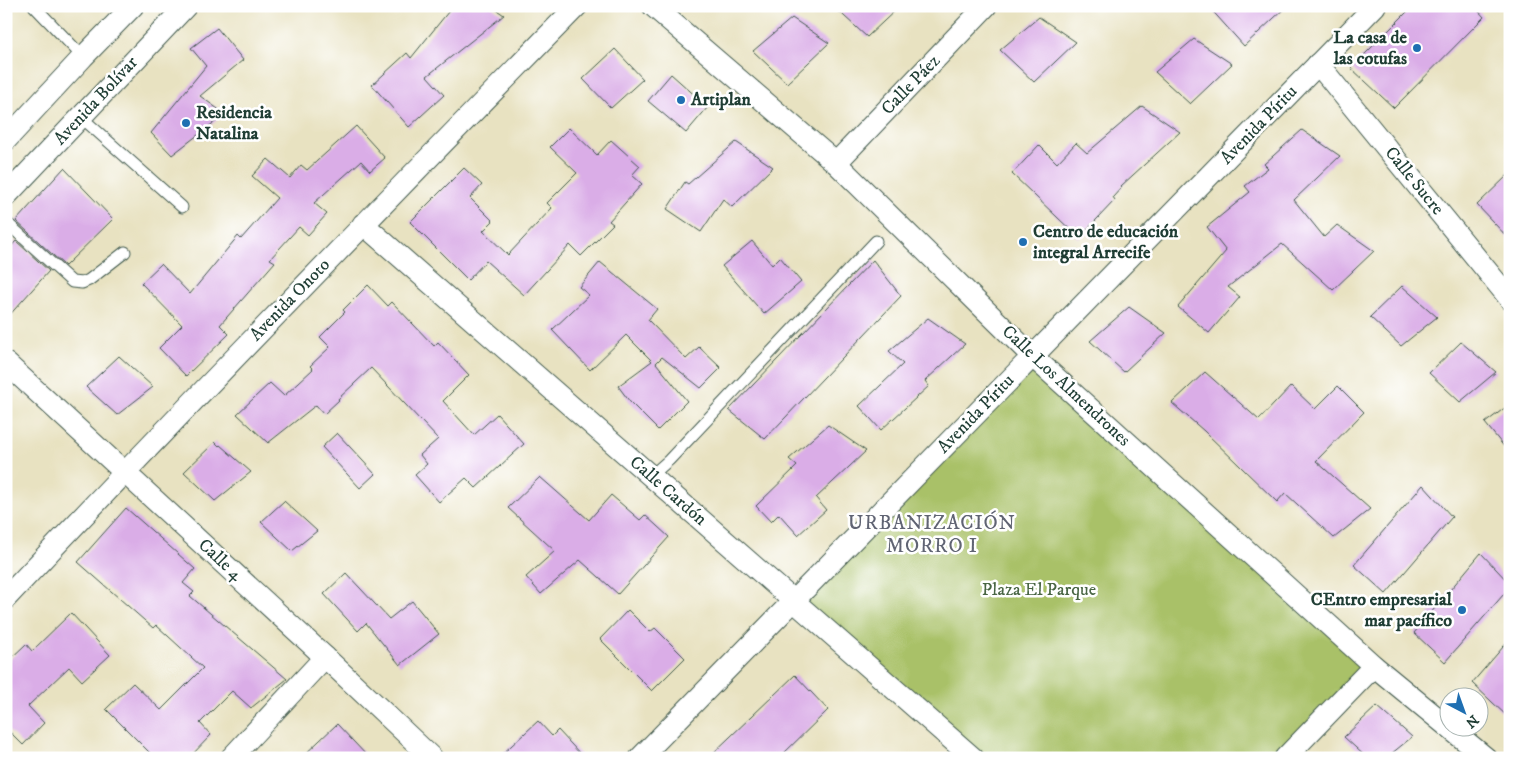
<svg xmlns="http://www.w3.org/2000/svg" width="1516" height="764" font-family="'IM FELL DW Pica',serif">
<style>
.green{fill:#a9c167;stroke:#647f4e}
.building{fill:#daade7}
.lines{fill:none;stroke-linecap:round;stroke-linejoin:round}
.service-casing{stroke:#3d5649;stroke-width:13}
.minor-casing{stroke:#3d5649;stroke-width:23}
.service{stroke:#fff;stroke-width:11}
.minor{stroke:#fff;stroke-width:21}
.poi-dot{fill:#1f6fb2;stroke:#fff;stroke-width:2}
.labels{text-anchor:middle;dominant-baseline:central;stroke-width:5;stroke-linejoin:round;paint-order:stroke}
.poi-label{font-size:18px;font-weight:bold;fill:#1f3d34;stroke:#fff;text-anchor:start}
.street-label{font-size:18px;fill:#1f3d34;stroke:#fff}
.park-label{font-size:18px;fill:#486543;stroke:#fff}
.quarter-label{font-size:20px;letter-spacing:1px;fill:#606473;stroke:#fff}
</style>
<rect width="100%" height="100%" fill="#fff"/>
<filter id="ink" filterUnits="userSpaceOnUse"><feTurbulence type="fractalNoise" baseFrequency=".02" numOctaves="2"/><feDisplacementMap in="SourceGraphic" scale="10" xChannelSelector="R" yChannelSelector="G"/><feConvolveMatrix kernelMatrix="1 2 1 2 8 2 1 2 1" color-interpolation-filters="sRGB"/></filter>
<filter id="wash" filterUnits="userSpaceOnUse"><feTurbulence type="fractalNoise" baseFrequency=".0096" numOctaves="4" result="noise"/><feDisplacementMap in="SourceGraphic" scale="20" xChannelSelector="R" yChannelSelector="G"/><feGaussianBlur stdDeviation="1.12" result="paint"/><feColorMatrix in="noise" values="0 0 0 0 0 0 0 0 0 0 0 0 0 0 0 0 0 1.4 0 .05"/><feComposite in="paint" operator="in"/></filter>
<g filter="url(#wash)">
<rect width="100%" height="100%" fill="#e8e2c1"/>
<path class="green" d="M 1032,356 L 1374,666 L 1285,758 L 973,758 L 793,601 Z"/>
<g id="blocks">
<g class="building">
<path d="M 453,6 L 491,6 L 504,15 L 427,76 L 444,95 L 409,127 L 372,85 L 407,53 L 411,58 Z"/>
<path d="M 833,6 L 900,6 L 867,37 Z"/>
<path d="M 1208,6 L 1287,6 L 1244,46 Z"/>
<path d="M 1413,6 L 1474,6 L 1484,17 L 1394,108 L 1351,68 Z"/>
<path d="M 1039,17 L 1076,42 L 1034,82 L 1000,50 Z"/>
<path d="M 792,18 L 829,43 L 787,83 L 753,51 Z"/>
<path d="M 217,28 L 243,60 L 200,96 L 225,114 L 172,155 L 151,133 L 206,66 L 191,48 Z"/>
<path d="M 1194,39 L 1232,64 L 1190,104 L 1155,72 Z"/>
<path d="M 615,49 L 643,79 L 611,108 L 583,79 Z"/>
<path d="M 671,74 L 708,107 L 686,133 L 648,101 Z"/>
<path d="M 1142,106 L 1180,132 L 1121,186 L 1122,187 L 1113,197 L 1115,200 L 1079,238 L 1012,174 L 1039,145 L 1057,163 L 1076,143 L 1087,153 Z"/>
<path d="M 356,126 L 385,158 L 370,171 L 361,161 L 314,203 L 327,214 L 308,235 L 299,227 L 270,259 L 275,262 L 220,325 L 229,334 L 186,376 L 159,348 L 182,325 L 141,283 L 161,264 L 190,294 L 238,236 L 241,239 L 277,198 L 252,176 L 268,159 L 290,178 L 301,165 L 307,170 Z"/>
<path d="M 569,128 L 597,155 L 611,140 L 640,166 L 632,175 L 642,184 L 609,221 L 613,224 L 581,256 L 570,245 L 524,295 L 486,261 L 468,280 L 410,222 L 464,168 L 482,185 L 470,198 L 493,221 L 483,231 L 508,255 L 552,208 L 547,203 L 577,173 L 550,147 Z"/>
<path d="M 1302,130 L 1340,156 L 1294,200 L 1324,237 L 1337,225 L 1374,251 L 1333,290 L 1282,244 L 1228,287 L 1240,297 L 1209,333 L 1178,307 L 1226,251 L 1207,227 L 1250,192 L 1245,186 L 1268,168 L 1264,164 Z"/>
<path d="M 736,142 L 773,167 L 732,207 L 723,199 L 701,232 L 667,209 L 685,182 L 688,184 Z"/>
<path d="M 64,168 L 113,219 L 65,266 L 16,221 Z"/>
<path d="M 1510,173 L 1510,240 L 1477,205 Z"/>
<path d="M 16,241 L 49,271 L 6,319 L 6,252 Z"/>
<path d="M 752,241 L 772,265 L 780,257 L 801,282 L 764,314 L 722,266 Z"/>
<path d="M 873,260 L 901,296 L 765,439 L 729,410 Z"/>
<path d="M 600,262 L 657,309 L 648,320 L 686,359 L 699,347 L 721,368 L 701,388 L 662,357 L 656,363 L 687,401 L 658,430 L 630,402 L 618,386 L 652,361 L 626,335 L 590,370 L 552,330 L 589,295 L 579,287 Z"/>
<path d="M 368,285 L 388,306 L 392,302 L 434,346 L 438,342 L 469,375 L 443,401 L 474,435 L 497,414 L 524,444 L 476,488 L 466,478 L 439,502 L 415,475 L 427,464 L 420,455 L 438,439 L 371,368 L 338,399 L 339,400 L 324,414 L 316,405 L 268,443 L 237,414 L 270,383 L 284,396 L 313,369 L 310,366 L 330,347 L 320,337 L 345,312 L 343,310 Z"/>
<path d="M 1402,286 L 1437,317 L 1401,346 L 1370,317 Z"/>
<path d="M 1129,307 L 1166,333 L 1124,372 L 1090,341 Z"/>
<path d="M 928,318 L 965,344 L 925,381 L 929,386 L 881,430 L 859,406 L 903,364 L 889,351 Z"/>
<path d="M 1461,342 L 1496,372 L 1460,402 L 1429,373 Z"/>
<path d="M 119,356 L 153,387 L 117,415 L 86,387 Z"/>
<path d="M 1205,372 L 1259,420 L 1291,386 L 1315,409 L 1338,386 L 1364,412 L 1316,461 L 1370,509 L 1334,538 L 1285,493 L 1277,502 L 1204,431 L 1172,403 Z"/>
<path d="M 1510,404 L 1510,454 L 1485,423 Z"/>
<path d="M 828,425 L 866,451 L 816,498 L 826,510 L 798,535 L 779,514 L 771,522 L 756,506 L 797,466 L 789,459 Z"/>
<path d="M 337,433 L 375,474 L 360,488 L 322,447 Z"/>
<path d="M 215,442 L 219,446 L 220,445 L 251,472 L 215,501 L 184,472 Z"/>
<path d="M 540,477 L 589,520 L 611,495 L 640,520 L 645,515 L 669,537 L 618,594 L 580,560 L 541,594 L 526,577 L 555,551 L 508,508 Z"/>
<path d="M 1423,485 L 1452,517 L 1386,594 L 1354,565 Z"/>
<path d="M 284,501 L 317,531 L 292,551 L 261,522 Z"/>
<path d="M 126,508 L 195,569 L 183,583 L 194,592 L 190,596 L 287,679 L 251,708 L 232,691 L 200,723 L 211,735 L 189,758 L 155,758 L 106,709 L 133,683 L 161,710 L 203,668 L 156,625 L 153,628 L 78,562 Z"/>
<path d="M 1481,553 L 1510,584 L 1510,587 L 1445,662 L 1414,633 Z"/>
<path d="M 346,573 L 389,619 L 412,601 L 439,634 L 400,665 L 366,623 L 358,631 L 324,594 Z"/>
<path d="M 628,610 L 650,632 L 655,628 L 685,658 L 652,691 L 600,639 Z"/>
<path d="M 71,613 L 110,655 L 82,681 L 69,667 L 28,706 L 44,723 L 23,745 L 6,728 L 6,663 L 26,644 L 32,651 Z"/>
<path d="M 1510,639 L 1510,719 L 1472,683 Z"/>
<path d="M 795,675 L 828,710 L 779,758 L 708,758 Z"/>
<path d="M 1377,706 L 1412,737 L 1386,758 L 1367,758 L 1344,737 Z"/>
<path d="M 538,721 L 552,736 L 558,730 L 584,758 L 498,758 Z"/>
<path d="M 337,724 L 369,758 L 301,758 Z"/>
</g>
</g>
</g>
<g filter="url(#ink)">
<use href="#blocks" fill-opacity="0" stroke="#3d5649" stroke-width="1"/>
<g class="lines">
<g class="service-casing">
<g id="service">
<path d="M 34,6 L 83,57"/>
<path d="M 81,117 L 182,207"/>
<path d="M 6,222 L 72,282 L 82,283 L 89,280 L 125,252"/>
<path d="M 651,476 L 669,460 L 876,241"/>
</g>
</g>
<g class="minor-casing">
<g id="minor">
<path d="M 653,6 L 836,163 L 1032,356 L 1374,666 L 1486,758"/>
<path d="M 1318,64 L 1510,299"/>
<path d="M 6,140 L 83,57 L 133,6"/>
<path d="M 836,163 L 986,6"/>
<path d="M 6,196 L 186,6"/>
<path d="M 363,224 L 973,758"/>
<path d="M 6,363 L 325,657 L 432,758"/>
<path d="M 6,598 C 194,398 385,202 577,6"/>
<path d="M 231,758 L 325,657"/>
<path d="M 640,758 L 1375,6"/>
<path d="M 1285,758 L 1374,666"/>
</g>
</g>
<use href="#service" class="service"/>
<use href="#minor" class="minor"/>
</g>
</g>
<g class="poi-dot">
<circle cx="1417" cy="48" r="5"/>
<circle cx="681" cy="100" r="5"/>
<circle cx="186" cy="123" r="5"/>
<circle cx="1023" cy="242" r="5"/>
<circle cx="1462" cy="610" r="5"/>
</g>
<g class="labels">
<g class="poi-label">
<text x="1407" y="38" text-anchor="end">La casa de<tspan x="1407" dy="21">las cotufas</tspan></text>
<text x="691" y="100">Artiplan</text>
<text x="196" y="113">Residencia<tspan x="196" dy="21">Natalina</tspan></text>
<text x="1033" y="232">Centro de educación<tspan x="1033" dy="21">integral Arrecife</tspan></text>
<text x="1452" y="600" text-anchor="end">CEntro empresarial<tspan x="1452" dy="21">mar pacífico</tspan></text>
</g>
<g class="street-label">
<text transform="translate(911 85) rotate(-46)">Calle Páez</text>
<text transform="translate(96 101) rotate(-47)">Avenida Bolívar</text>
<text transform="translate(1259 125) rotate(-46)">Avenida Píritu</text>
<text transform="translate(1414 181) rotate(51)">Calle Sucre</text>
<text transform="translate(290 300) rotate(-46)">Avenida Onoto</text>
<text transform="translate(1066 386) rotate(43)">Calle Los Almendrones</text>
<text transform="translate(976 414) rotate(-46)">Avenida Píritu</text>
<text transform="translate(668 491) rotate(41)">Calle Cardón</text>
<text transform="translate(220 560) rotate(43)">Calle 4</text>
</g>
<g class="park-label">
<text x="1039" y="590">Plaza El Parque</text>
</g>
<g class="quarter-label">
<text x="932" y="523">URBANIZACIÓN<tspan x="932" dy="23">MORRO I</tspan></text>
</g>
</g>
<rect width="1516" height="764" fill="none" stroke="#fff" stroke-width="25"/>
<g transform="translate(1464 712) rotate(139)"><circle r="24" fill="#ffffff" stroke="#a5b1ae"/>
<path d="M0-4L9 19L0 12L-9 19Z" fill="#1f6fb2"/>
<text y="-8" font-size="14" font-weight="bold" text-anchor="middle" fill="#1f3d34">N</text>
</g>
</svg>
